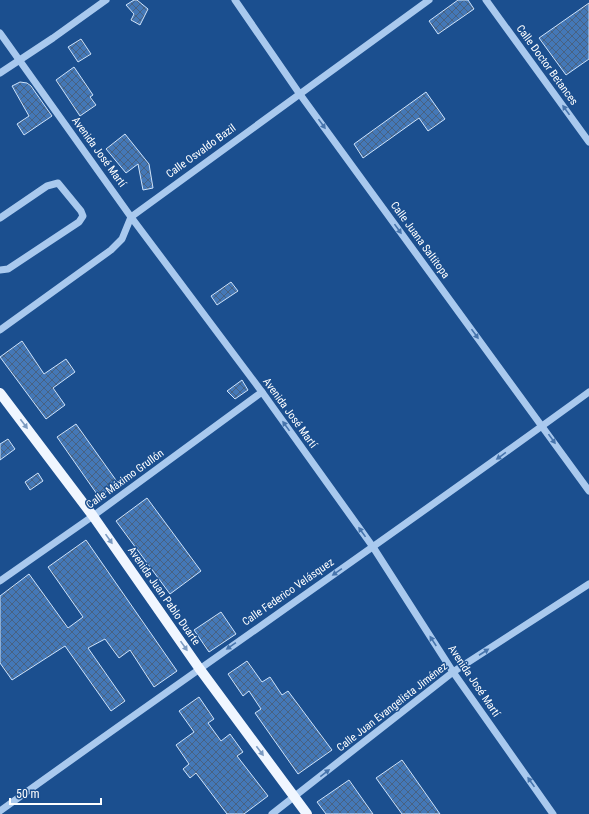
<svg xmlns="http://www.w3.org/2000/svg" width="589" height="814" font-family="'Roboto Condensed',sans-serif">
<style>
.building{fill:url(#building-cross-hatch);stroke:#cfe3fa}
.lines{fill:none;stroke-linecap:round;stroke-linejoin:round}
.minor{stroke:#a9c9ee;stroke-width:7}
.major{stroke:#f0f6ff;stroke-width:10}
.oneway{fill:#4674ac}
.oneway2{fill:#7b9ac1}
.labels{text-anchor:middle;dominant-baseline:central;stroke-width:3;stroke-linejoin:round;paint-order:stroke}
.street-label{font-size:11px;fill:#fff;stroke:#1b4f8f}
</style>
<defs>
<pattern id="building-cross-hatch" width="8" height="8" patternUnits="userSpaceOnUse"><rect width="8" height="8" fill="#4478b7"/><path d="M0 0l8 8M0 8l8-8" fill="none" stroke="#486282"/></pattern>
</defs>
<rect width="100%" height="100%" fill="#1b4f8f"/>
<g class="building">
<path d="M 134,0 L 137,0 L 148,9 L 140,25 L 131,20 L 134,14 L 126,5 Z"/>
<path d="M 458,0 L 468,0 L 474,9 L 438,34 L 429,21 Z"/>
<path d="M 589,3 L 589,59 L 566,75 L 539,38 Z"/>
<path d="M 81,39 L 91,54 L 78,62 L 68,47 Z"/>
<path d="M 74,67 L 93,95 L 90,97 L 96,105 L 80,116 L 56,80 Z"/>
<path d="M 20,82 L 27,83 L 31,86 L 52,116 L 24,135 L 17,124 L 29,116 L 12,86 Z"/>
<path d="M 426,92 L 445,119 L 428,131 L 419,118 L 363,158 L 354,144 Z"/>
<path d="M 125,134 L 149,164 L 153,188 L 143,190 L 138,164 L 126,173 L 106,149 Z"/>
<path d="M 231,282 L 238,291 L 217,305 L 211,296 Z"/>
<path d="M 22,341 L 44,374 L 66,359 L 75,372 L 53,388 L 65,405 L 46,419 L 0,357 Z"/>
<path d="M 242,380 L 248,390 L 235,399 L 227,391 Z"/>
<path d="M 76,424 L 118,483 L 99,497 L 57,437 Z"/>
<path d="M 8,439 L 15,449 L 0,460 L 0,444 Z"/>
<path d="M 38,473 L 43,481 L 30,490 L 25,482 Z"/>
<path d="M 147,498 L 201,571 L 170,594 L 116,521 Z"/>
<path d="M 86,540 L 177,671 L 154,687 L 130,650 L 119,658 L 105,639 L 88,648 L 125,701 L 111,711 L 65,646 L 12,680 L 0,663 L 0,596 L 29,574 L 68,628 L 83,617 L 48,567 Z"/>
<path d="M 221,612 L 236,634 L 209,652 L 194,630 Z"/>
<path d="M 247,661 L 262,682 L 270,677 L 282,695 L 288,691 L 332,750 L 298,774 L 255,713 L 261,709 L 249,691 L 243,696 L 228,674 Z"/>
<path d="M 199,697 L 214,719 L 208,723 L 221,741 L 230,734 L 243,752 L 237,756 L 268,796 L 244,814 L 227,814 L 196,773 L 190,778 L 183,769 L 189,764 L 176,745 L 194,732 L 179,711 Z"/>
<path d="M 402,760 L 440,814 L 402,814 L 376,778 Z"/>
<path d="M 349,780 L 373,814 L 326,814 L 317,802 Z"/>
</g>
<g class="lines">
<g class="minor">
<path d="M 235,0 L 299,93 L 589,491"/>
<path d="M 486,0 L 589,142"/>
<path d="M 0,33 L 131,217 L 262,392 L 373,547 L 453,672 L 553,814"/>
<path d="M 0,73 L 53,38 L 106,0"/>
<path d="M 0,218 L 47,186 L 58,183 L 81,211 L 83,216 L 79,222 L 8,269 L 0,270"/>
<path d="M 0,330 L 111,250 L 122,239 L 131,217 L 429,0"/>
<path d="M 0,581 L 93,516 L 262,392"/>
<path d="M 0,811 C 196,670 394,534 589,392"/>
<path d="M 272,814 L 453,672 L 589,584"/>
</g>
<path class="major" d="M 0,393 L 93,516 L 199,668 L 307,814"/>
</g>
<defs><path id="oneway-solid" d="M-6-.8H1V-3.2L6.5 0L1 3.2V.8H-6Z"/></defs>
<g class="oneway">
<use href="#oneway-solid" transform="translate(566 110) rotate(-126)"/>
<use href="#oneway-solid" transform="translate(322 124) rotate(54)"/>
<use href="#oneway-solid" transform="translate(398 229) rotate(54)"/>
<use href="#oneway-solid" transform="translate(475 334) rotate(54)"/>
<use href="#oneway-solid" transform="translate(286 426) rotate(-126)"/>
<use href="#oneway-solid" transform="translate(552 439) rotate(54)"/>
<use href="#oneway-solid" transform="translate(501 456) rotate(144)"/>
<use href="#oneway-solid" transform="translate(362 532) rotate(-126)"/>
<use href="#oneway-solid" transform="translate(337 572) rotate(145)"/>
<use href="#oneway-solid" transform="translate(433 641) rotate(-123)"/>
<use href="#oneway-solid" transform="translate(231 646) rotate(145)"/>
<use href="#oneway-solid" transform="translate(484 652) rotate(-33)"/>
<use href="#oneway-solid" transform="translate(325 773) rotate(-38)"/>
<use href="#oneway-solid" transform="translate(531 782) rotate(-125)"/>
</g>
<g class="oneway2">
<use href="#oneway-solid" transform="translate(24 424) rotate(53)"/>
<use href="#oneway-solid" transform="translate(109 539) rotate(55)"/>
<use href="#oneway-solid" transform="translate(184 646) rotate(55)"/>
<use href="#oneway-solid" transform="translate(260 751) rotate(53)"/>
</g>
<g class="labels">
<g class="street-label">
<text transform="translate(547 65) rotate(54)">Calle Doctor Betances</text>
<text transform="translate(201 151) rotate(-36)">Calle Osvaldo Bazil</text>
<text transform="translate(99 152) rotate(54)">Avenida José Martí</text>
<text transform="translate(420 240) rotate(54)">Calle Juana Saltitopa</text>
<text transform="translate(290 413) rotate(54)">Avenida José Martí</text>
<text transform="translate(125 479) rotate(-36)">Calle Máximo Grullón</text>
<text transform="translate(288 592) rotate(-35)">Calle Federico Velásquez</text>
<text transform="translate(164 596) rotate(55)">Avenida Juan Pablo Duarte</text>
<text transform="translate(474 681) rotate(56)">Avenida José Martí</text>
<text transform="translate(392 707) rotate(-38)">Calle Juan Evangelista Jiménez</text>
</g>
</g>
<path d="M10 798v6h91v-6" fill="none" stroke="#ffffff" stroke-width="2"/>
<text x="16" y="798" font-size="12" fill="#ffffff" stroke="#1b4f8f" stroke-width="3" paint-order="stroke">50 m</text>
</svg>
